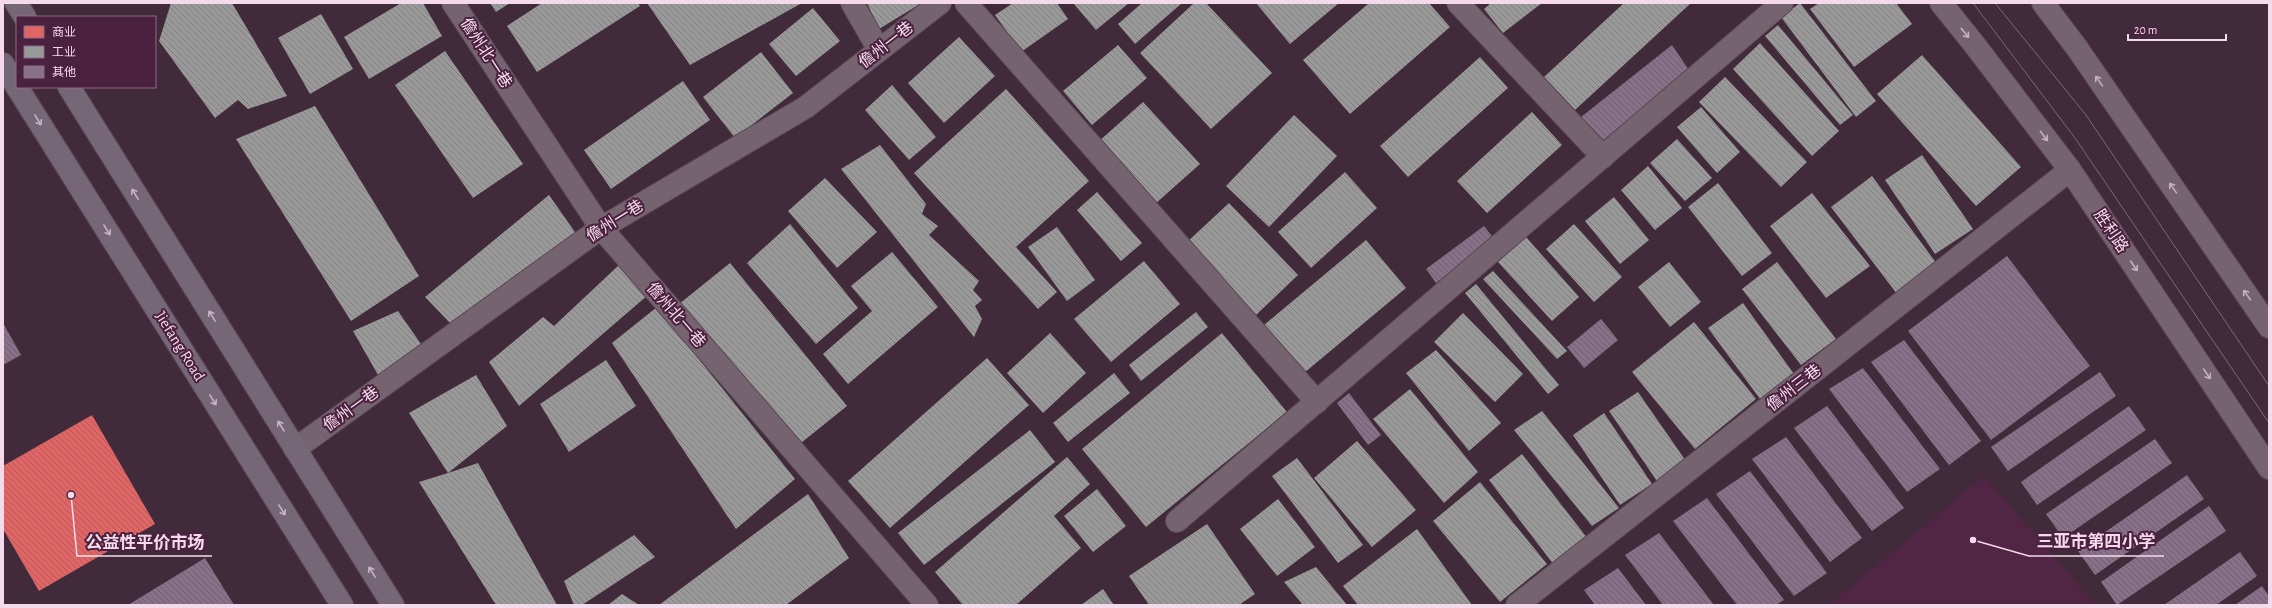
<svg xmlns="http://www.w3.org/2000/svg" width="2272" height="608" font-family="'Alegreya Sans','Noto Sans SC',sans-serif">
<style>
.built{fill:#512544}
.shops{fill:url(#shops-back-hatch)}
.industry{fill:url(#industry-back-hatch)}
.building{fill:url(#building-back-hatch)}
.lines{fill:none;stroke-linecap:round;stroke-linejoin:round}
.minor-casing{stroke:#5b4755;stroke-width:24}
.secondary-casing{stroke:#5b4755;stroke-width:24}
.primary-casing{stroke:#5b4755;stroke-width:24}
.minor{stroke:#756470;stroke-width:22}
.secondary{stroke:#756470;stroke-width:22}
.primary{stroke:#766776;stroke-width:22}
.tram{stroke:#7b6a76;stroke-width:1}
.oneway{stroke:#c8b1c0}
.oneway2{stroke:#c9b2c2}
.labels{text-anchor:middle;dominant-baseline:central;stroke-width:4;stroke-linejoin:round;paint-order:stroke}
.street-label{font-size:16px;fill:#f5daeb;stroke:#4a213e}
.leader{fill:none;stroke:#f5daeb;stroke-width:1.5}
.callout-dot{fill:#f5daeb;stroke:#4a213e;stroke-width:1.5}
.callout-label{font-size:17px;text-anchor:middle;font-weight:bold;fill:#f5daeb;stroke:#4a213e;stroke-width:4;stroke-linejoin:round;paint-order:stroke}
</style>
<defs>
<pattern id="shops-back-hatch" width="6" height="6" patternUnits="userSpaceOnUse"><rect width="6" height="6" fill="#e06666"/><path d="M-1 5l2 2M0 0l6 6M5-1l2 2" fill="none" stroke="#b35b5c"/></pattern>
<pattern id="industry-back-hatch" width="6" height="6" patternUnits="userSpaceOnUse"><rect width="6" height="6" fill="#999"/><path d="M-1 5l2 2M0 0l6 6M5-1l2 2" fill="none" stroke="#817f80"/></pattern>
<pattern id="building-back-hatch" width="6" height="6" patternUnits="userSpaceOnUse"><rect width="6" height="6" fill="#897089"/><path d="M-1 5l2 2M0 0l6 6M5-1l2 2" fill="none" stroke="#705d6e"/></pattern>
</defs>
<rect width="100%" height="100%" fill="#412a3a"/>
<path class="built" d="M 1984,476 L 2096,605 L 1829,605 Z"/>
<path class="shops" d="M 92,415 L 155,524 L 39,591 L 3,529 L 3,466 Z"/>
<g class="industry">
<path d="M 171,3 L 232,3 L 287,96 L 248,109 L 238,100 L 215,118 L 159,41 Z"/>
<path d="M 401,3 L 423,3 L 442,36 L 369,79 L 344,37 Z"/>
<path d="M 490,3 L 510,3 L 496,12 Z"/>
<path d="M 542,3 L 638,3 L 640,6 L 537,72 L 507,26 Z"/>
<path d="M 647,3 L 802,3 L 690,65 Z"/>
<path d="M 867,3 L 919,3 L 920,4 L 879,29 Z"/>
<path d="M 1013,3 L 1057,3 L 1068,19 L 1021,52 L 995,15 Z"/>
<path d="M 1076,3 L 1129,3 L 1096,30 L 1074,4 Z"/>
<path d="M 1142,3 L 1182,3 L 1135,44 L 1118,24 Z"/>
<path d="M 1194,3 L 1206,3 L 1272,73 L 1211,129 L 1140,53 Z"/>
<path d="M 1256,3 L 1339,3 L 1290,44 Z"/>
<path d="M 1369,3 L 1429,3 L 1450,27 L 1350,114 L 1303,60 Z"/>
<path d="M 1491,3 L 1542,3 L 1503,33 L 1484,9 Z"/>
<path d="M 1624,3 L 1691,3 L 1575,110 L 1544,77 Z"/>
<path d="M 1800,3 L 1876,101 L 1856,117 L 1781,17 Z"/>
<path d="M 1819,3 L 1896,3 L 1912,24 L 1854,67 L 1810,9 Z"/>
<path d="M 813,8 L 840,41 L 796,76 L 769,44 Z"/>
<path d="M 321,14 L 353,69 L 310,94 L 278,38 Z"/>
<path d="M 1778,25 L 1853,115 L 1840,125 L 1765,36 Z"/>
<path d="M 959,37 L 995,76 L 944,123 L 908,83 Z"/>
<path d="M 1760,43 L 1839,131 L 1812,156 L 1733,69 Z"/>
<path d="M 1118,45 L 1147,78 L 1092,125 L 1063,91 Z"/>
<path d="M 445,51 L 523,164 L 473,198 L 395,85 Z"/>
<path d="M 761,52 L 793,93 L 735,138 L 703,97 Z"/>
<path d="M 1922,55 L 2021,167 L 1976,206 L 1877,94 Z"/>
<path d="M 1480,57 L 1508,88 L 1408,177 L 1380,146 Z"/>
<path d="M 1725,77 L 1807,162 L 1781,187 L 1699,102 Z"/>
<path d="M 683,81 L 710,120 L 611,189 L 584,150 Z"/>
<path d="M 892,85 L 936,137 L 909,160 L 865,110 Z"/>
<path d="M 1006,89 L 1089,181 L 1016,247 L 1057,292 L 1038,309 L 914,173 Z"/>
<path d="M 1143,102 L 1200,164 L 1155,204 L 1098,142 Z"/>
<path d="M 315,106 L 419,276 L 351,321 L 236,139 Z"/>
<path d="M 1701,107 L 1740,152 L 1717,173 L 1677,127 Z"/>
<path d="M 1532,112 L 1562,145 L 1487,213 L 1457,181 Z"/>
<path d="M 1294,115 L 1337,156 L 1269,227 L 1226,186 Z"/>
<path d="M 1677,139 L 1712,178 L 1685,201 L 1650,163 Z"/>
<path d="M 880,145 L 926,204 L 922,214 L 938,226 L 929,235 L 979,281 L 973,290 L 982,300 L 975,306 L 982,319 L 974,337 L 841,169 Z"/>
<path d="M 1922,155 L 1973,229 L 1935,254 L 1885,180 Z"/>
<path d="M 1648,166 L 1682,208 L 1655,230 L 1621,190 Z"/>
<path d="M 1345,172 L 1377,208 L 1311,268 L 1278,232 Z"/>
<path d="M 1872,176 L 1937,264 L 1897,294 L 1831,207 Z"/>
<path d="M 825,178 L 877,232 L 837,268 L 788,211 Z"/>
<path d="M 1718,183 L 1772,253 L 1742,276 L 1688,207 Z"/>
<path d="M 1097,192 L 1142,243 L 1121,261 L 1077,210 Z"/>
<path d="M 1812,193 L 1870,266 L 1826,298 L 1770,226 Z"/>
<path d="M 549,195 L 577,235 L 452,325 L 425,297 Z"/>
<path d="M 1614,197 L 1649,240 L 1620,264 L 1585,221 Z"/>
<path d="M 1229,203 L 1298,275 L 1255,316 L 1186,243 Z"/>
<path d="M 790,224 L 858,308 L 816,344 L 747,263 Z"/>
<path d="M 1574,224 L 1622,277 L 1594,302 L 1546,249 Z"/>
<path d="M 1057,227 L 1095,280 L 1067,301 L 1028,247 Z"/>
<path d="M 1526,237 L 1579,297 L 1552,321 L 1498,262 Z"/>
<path d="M 1366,240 L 1406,288 L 1304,373 L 1264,325 Z"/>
<path d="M 892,252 L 938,307 L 848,384 L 823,354 L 872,311 L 851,286 Z"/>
<path d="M 1144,261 L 1180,304 L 1111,362 L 1074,319 Z"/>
<path d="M 1669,262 L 1701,302 L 1670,327 L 1638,287 Z"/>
<path d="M 1777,262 L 1836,339 L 1801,365 L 1742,289 Z"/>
<path d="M 730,263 L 847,406 L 796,447 L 679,304 Z"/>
<path d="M 619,265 L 648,295 L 519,406 L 489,362 L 543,317 L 554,326 Z"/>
<path d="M 1493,271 L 1567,351 L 1557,359 L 1483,279 Z"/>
<path d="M 1476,284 L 1559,385 L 1548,394 L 1465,293 Z"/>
<path d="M 1743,303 L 1794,374 L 1760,399 L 1708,328 Z"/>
<path d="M 657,307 L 795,479 L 736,529 L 612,343 Z"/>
<path d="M 398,311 L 423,347 L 378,375 L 353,331 Z"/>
<path d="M 1196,312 L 1208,327 L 1141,381 L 1129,365 Z"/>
<path d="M 1463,313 L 1523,374 L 1495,402 L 1434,342 Z"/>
<path d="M 1694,322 L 1756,399 L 1695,449 L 1632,372 Z"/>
<path d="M 1050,333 L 1086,373 L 1043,413 L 1007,373 Z"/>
<path d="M 1222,333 L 1287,412 L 1146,527 L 1082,449 Z"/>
<path d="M 1436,350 L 1501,423 L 1469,451 L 1406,373 Z"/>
<path d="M 987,358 L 1029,405 L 890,528 L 848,481 Z"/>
<path d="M 606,360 L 636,406 L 569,452 L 540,404 Z"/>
<path d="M 1114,373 L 1130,393 L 1068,442 L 1053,423 Z"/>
<path d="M 476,375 L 507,426 L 448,473 L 478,463 L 557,605 L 496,605 L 419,482 L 448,473 L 409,413 Z"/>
<path d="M 1410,389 L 1478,472 L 1444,503 L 1373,419 Z"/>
<path d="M 1638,392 L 1688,464 L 1659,484 L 1609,411 Z"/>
<path d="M 1542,411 L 1619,508 L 1592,526 L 1514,430 Z"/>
<path d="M 1604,413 L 1652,484 L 1620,505 L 1573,435 Z"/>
<path d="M 1030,430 L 1055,462 L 924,565 L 898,533 Z"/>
<path d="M 1357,441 L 1416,510 L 1372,547 L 1314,478 Z"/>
<path d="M 1522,454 L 1588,539 L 1554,565 L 1489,480 Z"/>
<path d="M 1067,457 L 1090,484 L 1054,516 L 1081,548 L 1016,605 L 963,605 L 935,572 Z"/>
<path d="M 1297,458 L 1363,545 L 1338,563 L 1272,476 Z"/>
<path d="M 1480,482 L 1547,564 L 1500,602 L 1433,521 Z"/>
<path d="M 1097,489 L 1126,526 L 1093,552 L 1064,516 Z"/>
<path d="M 808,494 L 849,558 L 786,605 L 659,605 Z"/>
<path d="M 1278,499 L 1315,547 L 1277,576 L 1240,529 Z"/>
<path d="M 1207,524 L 1255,594 L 1239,605 L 1149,605 L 1129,576 Z"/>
<path d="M 1417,529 L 1472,605 L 1358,605 L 1343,586 Z"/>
<path d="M 634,535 L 655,557 L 582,605 L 574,605 L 564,581 Z"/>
<path d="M 1316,567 L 1347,605 L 1303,605 L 1284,582 Z"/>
<path d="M 1103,589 L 1114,605 L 1081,605 Z"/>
<path d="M 622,594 L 639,605 L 608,605 Z"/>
</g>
<g class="building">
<path d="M 1672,45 L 1689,70 L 1600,143 L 1581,117 Z"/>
<path d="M 1484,226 L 1495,240 L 1436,283 L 1426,269 Z"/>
<path d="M 2007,256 L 2090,366 L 1991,440 L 1908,331 Z"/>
<path d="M 1601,319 L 1618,340 L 1584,368 L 1567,347 Z"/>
<path d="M 3,323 L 21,355 L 3,365 Z"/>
<path d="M 1904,340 L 1981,441 L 1949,465 L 1871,362 Z"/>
<path d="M 1863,368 L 1940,469 L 1907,492 L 1829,389 Z"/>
<path d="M 2100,372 L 2116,396 L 2008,471 L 1991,447 Z"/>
<path d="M 1349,393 L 1381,435 L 1368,445 L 1337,403 Z"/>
<path d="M 1827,406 L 1904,508 L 1872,531 L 1794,428 Z"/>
<path d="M 2129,406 L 2146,430 L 2037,505 L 2021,482 Z"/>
<path d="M 1786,437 L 1862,538 L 1830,562 L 1752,459 Z"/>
<path d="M 2155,439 L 2172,463 L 2063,538 L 2046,514 Z"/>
<path d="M 1750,471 L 1827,573 L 1794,596 L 1716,494 Z"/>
<path d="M 2187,475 L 2204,499 L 2095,575 L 2078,551 Z"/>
<path d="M 1707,498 L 1784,600 L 1776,605 L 1737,605 L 1673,521 Z"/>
<path d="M 2209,506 L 2226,531 L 2117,605 L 2101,582 Z"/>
<path d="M 1659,533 L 1714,605 L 1663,605 L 1625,555 Z"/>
<path d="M 2240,552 L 2257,576 L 2216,605 L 2164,605 Z"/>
<path d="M 205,558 L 234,605 L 128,605 Z"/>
<path d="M 1618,568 L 1646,605 L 1595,605 L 1584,590 Z"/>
<path d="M 2262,586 L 2269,596 L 2269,605 L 2235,605 Z"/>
</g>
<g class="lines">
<g class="minor-casing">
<g id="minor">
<path d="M 453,3 L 601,228 L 927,605"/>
<path d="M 852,3 L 879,50"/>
<path d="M 966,3 L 1317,402"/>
<path d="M 1458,3 L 1603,157"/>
<path d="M 295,449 L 601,228 L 806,107 L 940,3"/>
<path d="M 1177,521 L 1782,3"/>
<path d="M 1517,605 L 2070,170"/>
</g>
</g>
<g class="secondary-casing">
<g id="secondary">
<path d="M 1941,3 L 1974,44 L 2070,170 L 2269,468"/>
<path d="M 2043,3 L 2077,48 L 2269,327"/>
</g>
</g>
<g class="primary-casing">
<g id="primary">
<path d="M 16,3 L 25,17"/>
<path d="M 3,64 L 17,87"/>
<path d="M 17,87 L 342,605"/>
<path d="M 69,87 L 393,605"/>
</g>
</g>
<use href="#minor" class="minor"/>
<use href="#secondary" class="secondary"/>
<use href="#primary" class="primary"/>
<g class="tram">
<path d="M 1973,3 L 2075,138 L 2269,423"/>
<path d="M 1995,3 L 2086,115 L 2269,386"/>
</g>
</g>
<defs><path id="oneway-shaft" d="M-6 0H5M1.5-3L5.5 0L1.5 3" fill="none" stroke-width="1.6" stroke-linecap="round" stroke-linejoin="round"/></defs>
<g class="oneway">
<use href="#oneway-shaft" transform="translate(1965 33) rotate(51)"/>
<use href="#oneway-shaft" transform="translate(2099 81) rotate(-125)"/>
<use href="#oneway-shaft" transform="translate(2044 136) rotate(53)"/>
<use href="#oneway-shaft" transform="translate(2173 188) rotate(-125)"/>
<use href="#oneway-shaft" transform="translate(2134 266) rotate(56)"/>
<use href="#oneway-shaft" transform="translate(2247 295) rotate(-125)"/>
<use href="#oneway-shaft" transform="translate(2207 374) rotate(56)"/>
</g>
<g class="oneway2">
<use href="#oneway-shaft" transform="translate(38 120) rotate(58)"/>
<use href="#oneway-shaft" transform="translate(135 194) rotate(-122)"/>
<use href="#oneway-shaft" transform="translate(107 230) rotate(58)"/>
<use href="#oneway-shaft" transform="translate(212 316) rotate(-122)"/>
<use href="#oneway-shaft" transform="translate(213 400) rotate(58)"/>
<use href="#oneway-shaft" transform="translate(281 426) rotate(-122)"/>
<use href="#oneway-shaft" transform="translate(282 510) rotate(58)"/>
<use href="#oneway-shaft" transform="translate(372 572) rotate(-122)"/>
</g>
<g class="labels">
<g class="street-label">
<text transform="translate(886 45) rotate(-38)">儋州一巷</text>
<text transform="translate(486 53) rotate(57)">儋州北一巷</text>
<text transform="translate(615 221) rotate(-32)">儋州一巷</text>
<text transform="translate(2111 231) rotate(56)">胜利路</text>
<text transform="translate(676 315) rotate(49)">儋州北一巷</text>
<text transform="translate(180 346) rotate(58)">Jiefang Road</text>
<text transform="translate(1794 388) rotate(-38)">儋州三巷</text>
<text transform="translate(351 409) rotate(-36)">儋州一巷</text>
</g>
</g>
<path class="leader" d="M1973 540L2029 556H2164M71 495L77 556H212"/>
<g class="callout-dot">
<circle cx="1973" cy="540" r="4"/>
<circle cx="71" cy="495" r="4"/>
</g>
<g class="callout-label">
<text x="2096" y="547">三亚市第四小学</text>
<text x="145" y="548">公益性平价市场</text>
</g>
<rect width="2272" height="608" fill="none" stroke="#f5daeb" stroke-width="8"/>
<rect x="16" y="16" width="140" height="72" fill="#4a213e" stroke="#8e6b83"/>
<rect x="24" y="26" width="20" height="12" fill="#e06666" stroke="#8e6b83"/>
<text x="52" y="36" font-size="12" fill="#f5daeb">商业</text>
<rect x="24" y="46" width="20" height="12" fill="#999999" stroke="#8e6b83"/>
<text x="52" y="56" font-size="12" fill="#f5daeb">工业</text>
<rect x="24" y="66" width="20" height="12" fill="#897089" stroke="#8e6b83"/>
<text x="52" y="76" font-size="12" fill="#f5daeb">其他</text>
<path d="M2128 34v6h98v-6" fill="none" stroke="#f5daeb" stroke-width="2"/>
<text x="2134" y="34" font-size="12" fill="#f5daeb" stroke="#4a213e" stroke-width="3" paint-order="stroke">20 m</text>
</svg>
